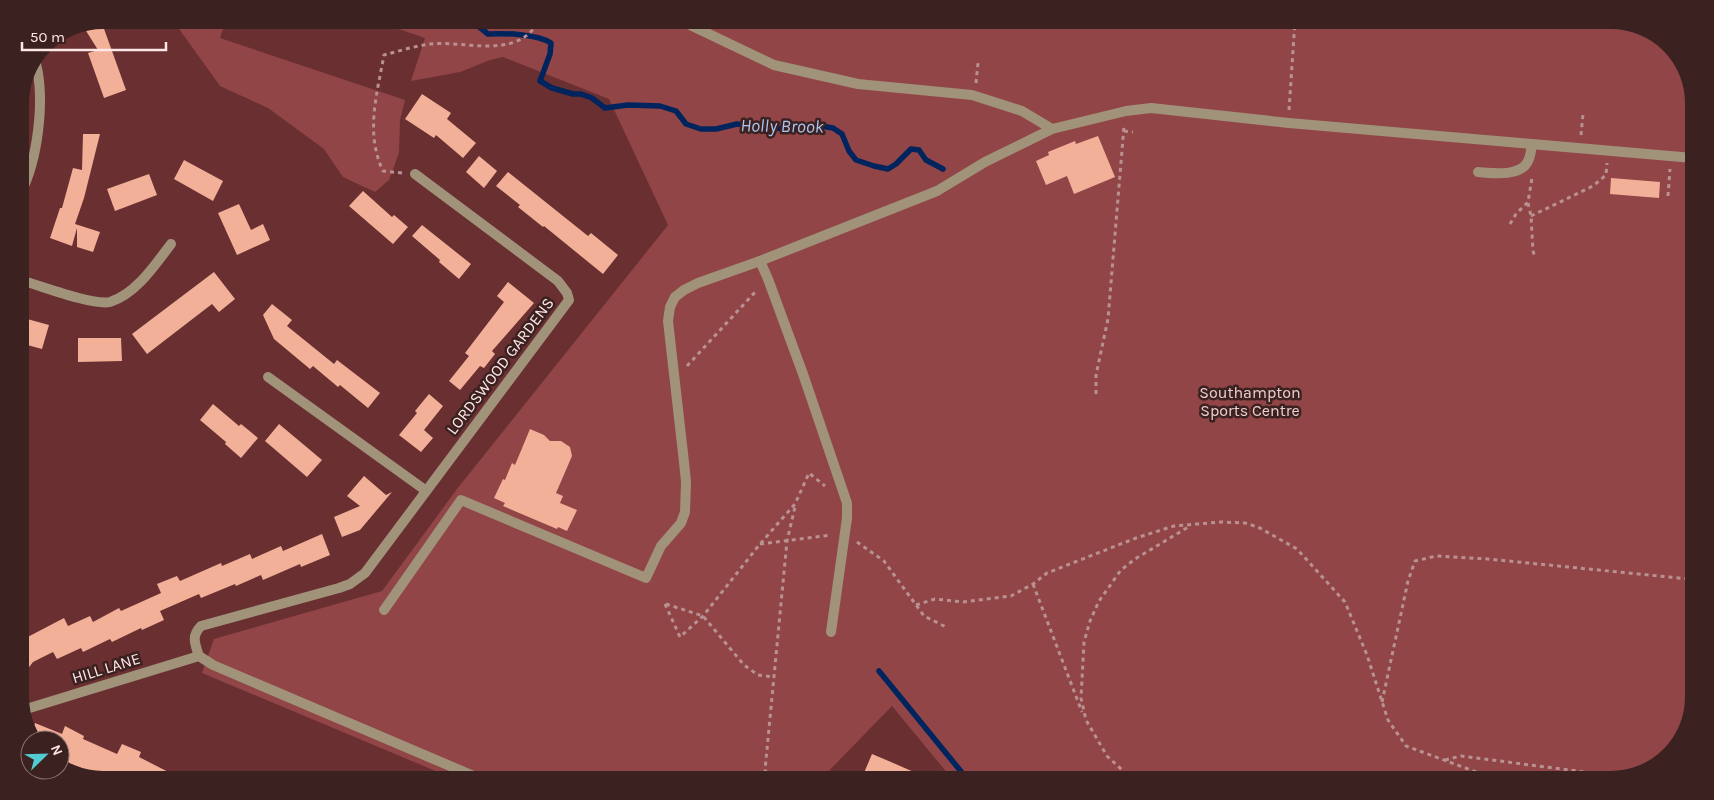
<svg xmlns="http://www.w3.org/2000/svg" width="1714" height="800" font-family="Karla,sans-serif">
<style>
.green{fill:#914547}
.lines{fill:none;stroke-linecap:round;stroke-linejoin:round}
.stream{stroke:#00245e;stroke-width:5.5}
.building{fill:#f3b099}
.path{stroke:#b99192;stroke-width:3;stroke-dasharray:4 4;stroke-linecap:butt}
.service{stroke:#a1927a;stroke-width:10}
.minor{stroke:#a1927a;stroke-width:10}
.tertiary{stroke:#a1927a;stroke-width:10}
.labels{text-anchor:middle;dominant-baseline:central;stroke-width:5;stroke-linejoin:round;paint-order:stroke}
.street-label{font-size:16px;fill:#fee7e6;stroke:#3c2121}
.park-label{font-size:16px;fill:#eccecd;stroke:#3c2121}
.water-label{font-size:18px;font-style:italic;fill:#acc7f2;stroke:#3c2121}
</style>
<rect width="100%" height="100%" fill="#692f31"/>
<g class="green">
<path d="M 1611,20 L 1643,26 L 1680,57 L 1694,98 L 1688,729 L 1657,766 L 1611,780 L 953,780 L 892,706 L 820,780 L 457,780 L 202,673 L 214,639 L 382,591 L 457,489 L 668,225 L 609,99 L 503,57 L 490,60 L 460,72 L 411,81 L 425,38 L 387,25 Z"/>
<path d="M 177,26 L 224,26 L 220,38 L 405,100 L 400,120 L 399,153 L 389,180 L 375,192 L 343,177 L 324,149 L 268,108 L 220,86 Z"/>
</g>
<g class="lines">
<g class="stream">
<path d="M 477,25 L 488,34 C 505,33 537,34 551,43 L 550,54 L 540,81 L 552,88 L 573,94 L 581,94 L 592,98 L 605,108 L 628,105 L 660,106 L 676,111 L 686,124 L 701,129 L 716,129 L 737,124 L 769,128 L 796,129 L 821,126 L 833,128 L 842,134 L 849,151 L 856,160 L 874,166 L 888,169 L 896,164 L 911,149 L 919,150 L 926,160 L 943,169"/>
<path d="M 879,671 L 968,780"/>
</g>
</g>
<g class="building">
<path d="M 83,26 L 103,26 L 126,90 L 104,98 L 88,53 L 98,50 Z"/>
<path d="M 422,94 L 451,113 L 447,119 L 476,143 L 463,158 L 436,135 L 434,138 L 405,119 Z"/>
<path d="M 83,134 L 100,134 L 84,198 L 75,224 L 100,232 L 93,252 L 77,247 L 77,228 L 72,246 L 50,238 L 60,208 L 62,208 L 73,168 L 82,170 Z"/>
<path d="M 1098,136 L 1115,177 L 1074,194 L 1067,176 L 1046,185 L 1036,161 L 1049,155 L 1048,152 L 1075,141 L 1076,144 Z"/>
<path d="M 479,156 L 497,171 L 484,188 L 466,172 Z"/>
<path d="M 184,160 L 223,181 L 213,201 L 174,179 Z"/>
<path d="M 508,172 L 588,236 L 591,233 L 618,255 L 603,274 L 544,226 L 543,227 L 518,207 L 520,205 L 496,186 Z"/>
<path d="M 149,174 L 157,195 L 115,211 L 107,189 Z"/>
<path d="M 1611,178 L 1660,182 L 1659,198 L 1610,194 Z"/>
<path d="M 363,191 L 392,217 L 394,215 L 408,227 L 393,244 L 349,206 Z"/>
<path d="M 239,204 L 251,230 L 263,224 L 270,240 L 237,255 L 218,213 Z"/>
<path d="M 422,225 L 471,264 L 459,279 L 439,262 L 440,260 L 412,236 Z"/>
<path d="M 214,272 L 235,299 L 219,312 L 212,304 L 147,354 L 132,334 Z"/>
<path d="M 508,282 L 534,303 L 492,351 L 495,354 L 484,368 L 480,366 L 460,390 L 449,381 L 469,356 L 465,353 L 504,302 L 497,296 Z"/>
<path d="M 272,304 L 292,320 L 287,326 L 334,364 L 337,360 L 380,393 L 368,408 L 340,385 L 338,387 L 313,366 L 310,369 L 274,339 L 263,315 Z"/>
<path d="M 20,317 L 49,325 L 42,349 L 20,343 Z"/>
<path d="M 78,338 L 121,338 L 122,361 L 78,362 Z"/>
<path d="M 429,394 L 443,406 L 424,430 L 433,438 L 421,452 L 399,435 L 417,413 L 415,411 Z"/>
<path d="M 213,404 L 239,426 L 241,424 L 258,438 L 241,458 L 225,444 L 226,442 L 200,420 Z"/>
<path d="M 279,424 L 322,460 L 307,477 L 265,441 Z"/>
<path d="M 530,429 L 544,435 L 550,441 L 561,441 L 570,447 L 572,456 L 556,493 L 563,496 L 560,503 L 577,510 L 567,531 L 558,527 L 557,529 L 503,506 L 505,503 L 494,498 L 503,479 L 505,480 L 512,463 L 515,465 Z"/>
<path d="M 364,476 L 386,495 L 392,492 L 360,530 L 342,537 L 334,517 L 360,506 L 347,496 Z"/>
<path d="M 322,534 L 330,555 L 301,567 L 300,564 L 263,580 L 261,575 L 236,586 L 235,584 L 201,598 L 199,594 L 160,611 L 164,620 L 142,630 L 141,628 L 112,642 L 110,639 L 83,652 L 81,648 L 57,659 L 53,652 L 33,662 L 20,679 L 20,641 L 64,618 L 68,626 L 90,616 L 93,622 L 119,608 L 121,611 L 161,593 L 157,584 L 177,576 L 180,581 L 221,563 L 222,566 L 250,554 L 252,559 L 281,546 L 283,551 Z"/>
<path d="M 35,723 L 62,734 L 65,726 L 84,736 L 83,739 L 117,754 L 122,744 L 141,752 L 139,757 L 184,780 L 110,780 L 71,764 L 68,771 L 60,765 L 60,740 L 33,740 L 31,734 Z"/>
<path d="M 872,754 L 891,762 L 932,780 L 861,780 Z"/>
</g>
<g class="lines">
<g class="path">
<path d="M 976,83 L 978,63"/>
<path d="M 1289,110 L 1295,21"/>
<path d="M 1124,131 L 1133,132"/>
<path d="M 1581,135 L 1583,114"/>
<path d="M 402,173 L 383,171 C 365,133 377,94 384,55 C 399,51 415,46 430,44 C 464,40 514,60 537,24"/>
<path d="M 1668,196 L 1670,169"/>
<path d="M 1528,203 L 1531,216 L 1533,251 L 1535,257"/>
<path d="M 1531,216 L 1593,186 L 1606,175 L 1607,163"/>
<path d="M 1510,224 L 1516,214 L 1528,202 L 1532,178"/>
<path d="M 687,366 L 757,290"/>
<path d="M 1096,394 L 1096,375 L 1108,319 L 1124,126"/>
<path d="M 857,542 L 884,561 L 924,616 L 948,628"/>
<path d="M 760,544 L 831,535"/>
<path d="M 1033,584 L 1082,712"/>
<path d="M 665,604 L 680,637 L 703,616 L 760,544 L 795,504 L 809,473 L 825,486"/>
<path d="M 666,604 L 703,616 L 744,665 L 758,675 L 774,677"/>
<path d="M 916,605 L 935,599 L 963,602 L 1011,596 L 1033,584 L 1047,573 L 1136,538 L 1174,526 L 1221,522 L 1245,523 L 1258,527 L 1297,549 L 1345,602 L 1367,655 L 1388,720 L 1406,746 L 1498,780"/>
<path d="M 1382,702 L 1408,581 L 1415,561 L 1436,556 L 1488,559 L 1689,579"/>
<path d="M 1445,760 L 1461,756 L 1623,777"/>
<path d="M 1649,769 L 1660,763"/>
<path d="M 771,780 L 765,770 L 787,541 L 795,507"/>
<path d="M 1133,780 L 1107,756 L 1086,720 L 1081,698 L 1084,642 L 1090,621 L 1099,601 L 1121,570 L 1135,559 L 1190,526"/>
</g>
<g class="service">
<path d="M 688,24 L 774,65 L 858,84 L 972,95 L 1022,111 L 1052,129"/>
<path d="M 1478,172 C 1492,173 1518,177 1527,163 C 1531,157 1531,150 1532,144"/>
<path d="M 760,261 L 768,279 L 803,374 L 847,503 L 847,518 L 831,632"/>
<path d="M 384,610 L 461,500 L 646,578 L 661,546 L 681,523 L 685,512 L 686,482 L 684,462 L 668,321 L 670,307 L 675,297 L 684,290 L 698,283 L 760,261 L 937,191 L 985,162 L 1052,129 L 1126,111 L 1151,108 L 1289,123 L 1693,158"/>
</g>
<g class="minor">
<path d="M 20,280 C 39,285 93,306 110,302 C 136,294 155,265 171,244"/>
<path d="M 268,377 L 425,490"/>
<path d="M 199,656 C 195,644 191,636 201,626 L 339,588 L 350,584 L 365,573 L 569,300 L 567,293 L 558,281 L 415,174"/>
<path d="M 199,656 L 213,665 L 483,780"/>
<path d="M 23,710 L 199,656"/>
</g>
<path class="tertiary" d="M 20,194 C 38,161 45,100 36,64"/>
</g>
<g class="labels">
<g class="street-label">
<text transform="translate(500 366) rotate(-53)">LORDSWOOD GARDENS</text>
<text transform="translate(106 668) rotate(-17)">HILL LANE</text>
</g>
<g class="park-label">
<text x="1250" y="392">Southampton<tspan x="1250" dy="18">Sports Centre</tspan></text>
</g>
<g class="water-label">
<text transform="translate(782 126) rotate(1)">Holly Brook</text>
</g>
</g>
<path d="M0 0H1714V800H0ZM103 29H1611A74 74 0 0 1 1685 103V697A74 74 0 0 1 1611 771H103A74 74 0 0 1 29 697V103A74 74 0 0 1 103 29Z" fill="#3c2121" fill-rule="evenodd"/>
<g transform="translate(45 755) rotate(67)"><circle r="24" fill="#3c2121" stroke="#8a7070"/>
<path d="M0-4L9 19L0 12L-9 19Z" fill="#51ccd2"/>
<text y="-8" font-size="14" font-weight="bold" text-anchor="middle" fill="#fee7e6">N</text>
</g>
<path d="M22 42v8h144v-8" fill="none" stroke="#fee7e6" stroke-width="2.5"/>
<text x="30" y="42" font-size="15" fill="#fee7e6" stroke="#3c2121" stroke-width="4" paint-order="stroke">50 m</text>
</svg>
